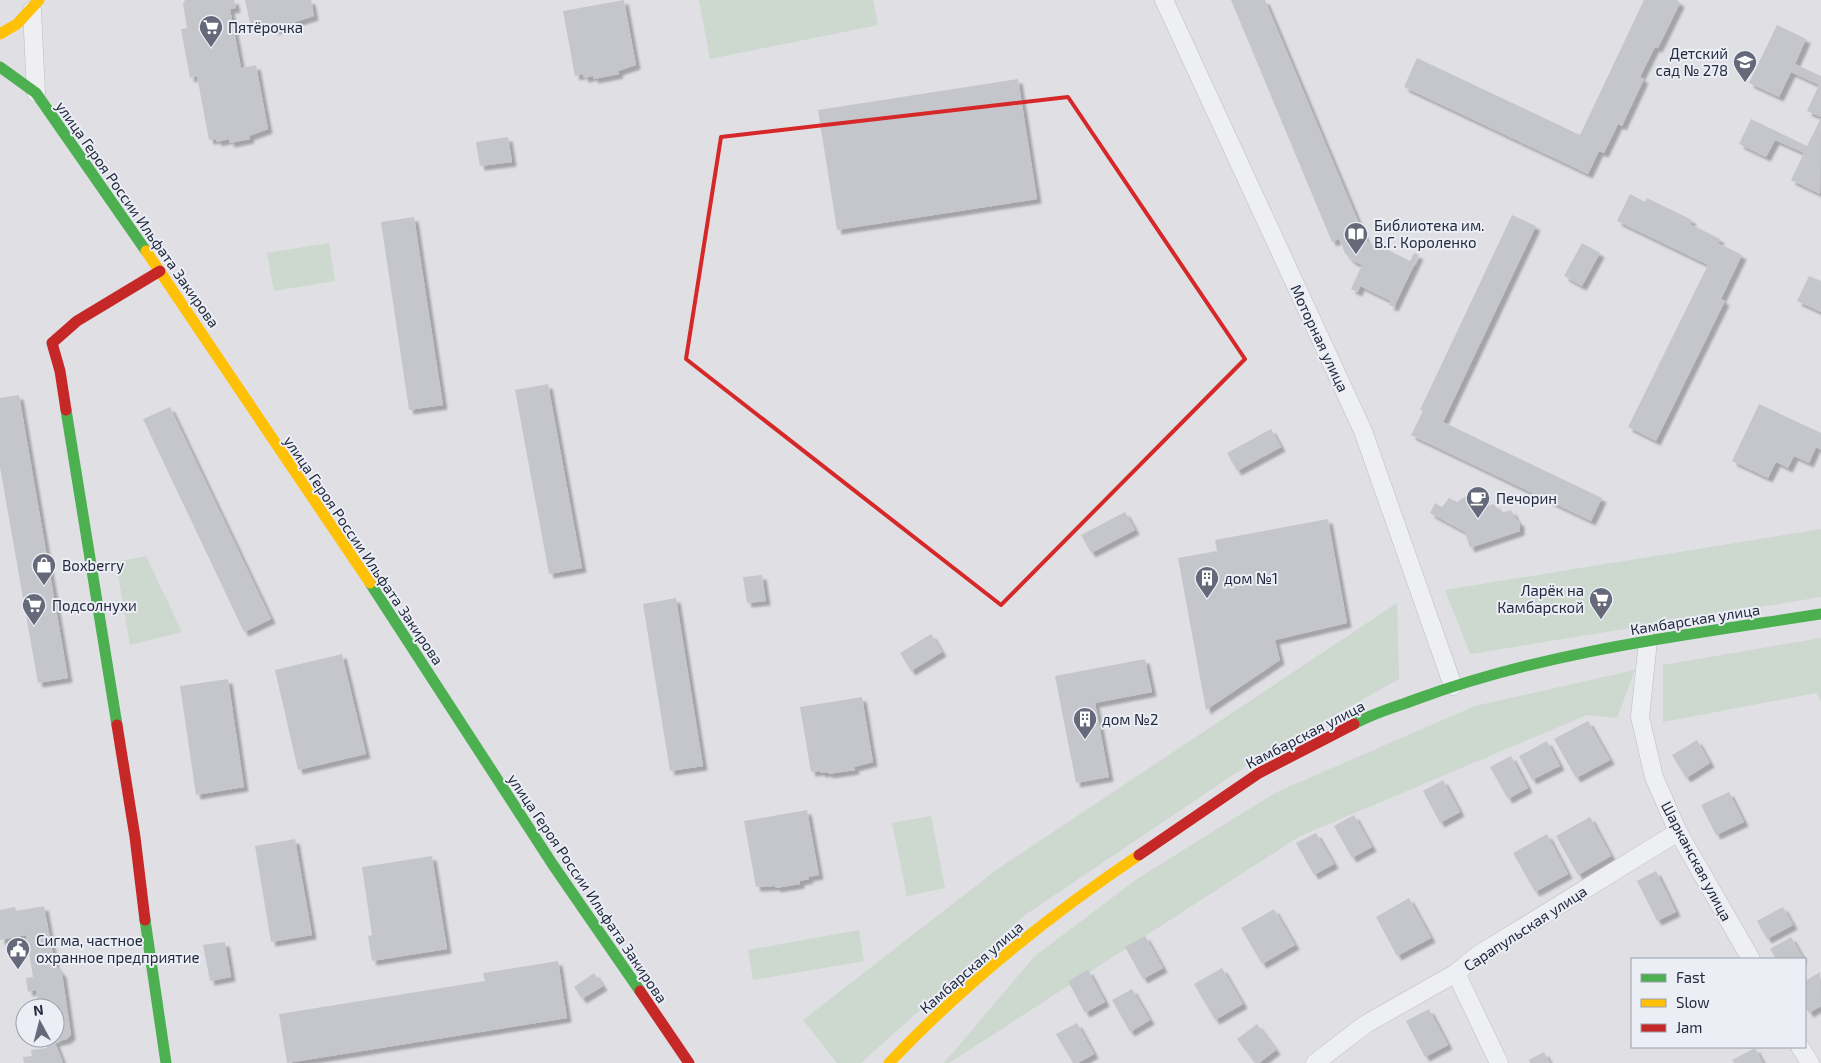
<svg xmlns="http://www.w3.org/2000/svg" width="1821" height="1063" font-family="'Exo 2',sans-serif">
<style>
.green{fill:#cdd8ce}
.building{fill:#c5c6cb;filter:url(#shadow)}
.lines{fill:none;stroke-linecap:round;stroke-linejoin:round}
.street-casing{stroke:#bdbdc2;stroke-width:19}
.street{stroke:#eeeff2;stroke-width:18}
.fast{stroke:#4caf50;stroke-width:11}
.slow{stroke:#ffc107;stroke-width:11}
.jam{stroke:#c62828;stroke-width:11}
.marked{fill:none;stroke:#d62828;stroke-width:4;stroke-linejoin:round}
.labels{text-anchor:middle;dominant-baseline:central;stroke-width:4;stroke-linejoin:round;paint-order:stroke}
.poi-label{font-size:15px;fill:#252a3f;stroke:#ebeef5;text-anchor:start}
.street-label{font-size:15px;fill:#252a3f;stroke:#ebeef5}
</style>
<defs>
<filter id="shadow"><feDropShadow dx="4.5" dy="4.5" stdDeviation="1" flood-color="#0004"/></filter>
</defs>
<rect width="100%" height="100%" fill="#dfdfe4"/>
<g class="green">
<path d="M 699,0 L 873,0 L 878,25 L 710,59 Z"/>
<path d="M 329,243 L 335,281 L 274,291 L 267,253 Z"/>
<path d="M 1821,529 L 1821,597 L 1470,654 L 1445,590 Z"/>
<path d="M 146,556 L 182,632 L 130,645 L 116,562 Z"/>
<path d="M 1397,603 L 1399,679 L 1252,762 L 1025,915 L 861,1063 L 837,1063 L 803,1020 L 999,868 Z"/>
<path d="M 1821,638 L 1821,701 L 1816,693 L 1663,722 L 1663,665 Z"/>
<path d="M 1635,670 L 1617,718 L 1587,715 L 1300,836 L 949,1063 L 944,1063 L 1035,956 L 1137,879 L 1277,792 L 1475,706 Z"/>
<path d="M 931,816 L 945,888 L 907,896 L 892,823 Z"/>
<path d="M 859,930 L 864,961 L 753,980 L 748,950 Z"/>
</g>
<g class="building">
<path d="M 185,0 L 234,0 L 236,8 L 230,9 L 241,68 L 256,65 L 268,129 L 249,136 L 250,139 L 230,143 L 229,139 L 217,142 L 216,139 L 209,140 L 197,76 L 190,78 L 181,29 L 187,28 L 183,4 Z"/>
<path d="M 245,0 L 311,0 L 314,16 L 295,22 L 296,26 L 272,30 L 271,27 L 251,28 Z"/>
<path d="M 624,0 L 636,65 L 618,71 L 619,74 L 594,79 L 593,76 L 584,78 L 583,74 L 575,76 L 563,11 Z"/>
<path d="M 1231,0 L 1265,0 L 1366,240 L 1372,246 L 1374,243 L 1410,261 L 1414,253 L 1419,255 L 1394,307 L 1389,305 L 1391,301 L 1360,286 L 1358,292 L 1351,289 L 1362,265 L 1351,260 L 1345,253 L 1339,239 L 1332,242 Z"/>
<path d="M 1644,0 L 1677,0 L 1680,3 L 1658,48 L 1655,47 L 1640,77 L 1644,79 L 1622,126 L 1618,124 L 1604,153 L 1599,151 L 1588,174 L 1404,87 L 1417,58 L 1580,135 Z"/>
<path d="M 1777,25 L 1806,39 L 1795,64 L 1821,76 L 1821,117 L 1807,111 L 1819,85 L 1791,72 L 1779,97 L 1749,83 Z"/>
<path d="M 1018,79 L 1037,199 L 837,230 L 818,110 Z"/>
<path d="M 1821,118 L 1820,194 L 1791,180 L 1804,153 L 1775,140 L 1766,157 L 1739,144 L 1751,119 L 1807,146 Z"/>
<path d="M 508,137 L 512,162 L 480,166 L 476,142 Z"/>
<path d="M 1630,194 L 1645,202 L 1647,198 L 1692,220 L 1690,224 L 1720,239 L 1718,243 L 1742,255 L 1721,299 L 1725,301 L 1656,441 L 1628,427 L 1708,265 L 1617,221 Z"/>
<path d="M 1512,215 L 1536,226 L 1443,422 L 1602,498 L 1591,521 L 1411,435 L 1423,411 L 1420,410 Z"/>
<path d="M 414,217 L 443,405 L 409,410 L 381,222 Z"/>
<path d="M 1582,243 L 1600,253 L 1582,286 L 1564,276 Z"/>
<path d="M 1809,276 L 1821,281 L 1821,312 L 1797,301 Z"/>
<path d="M 548,384 L 582,568 L 549,574 L 515,390 Z"/>
<path d="M 19,395 L 68,678 L 38,683 L 0,467 L 0,398 Z"/>
<path d="M 1759,404 L 1821,433 L 1821,450 L 1816,447 L 1809,463 L 1794,456 L 1788,468 L 1776,462 L 1768,478 L 1732,461 Z"/>
<path d="M 170,407 L 271,619 L 244,632 L 143,419 Z"/>
<path d="M 1271,429 L 1281,447 L 1237,471 L 1227,453 Z"/>
<path d="M 1469,494 L 1482,507 L 1494,504 L 1501,513 L 1511,510 L 1518,522 L 1520,521 L 1520,531 L 1470,548 L 1465,532 L 1430,513 L 1435,503 L 1442,507 L 1449,498 L 1457,502 Z"/>
<path d="M 1125,512 L 1135,530 L 1091,553 L 1081,535 Z"/>
<path d="M 1328,519 L 1347,623 L 1275,640 L 1280,660 L 1206,710 L 1178,558 L 1217,551 L 1215,540 Z"/>
<path d="M 762,575 L 766,601 L 747,603 L 743,577 Z"/>
<path d="M 676,598 L 703,766 L 670,771 L 643,604 Z"/>
<path d="M 931,634 L 942,652 L 911,671 L 900,653 Z"/>
<path d="M 342,654 L 366,754 L 298,770 L 275,670 Z"/>
<path d="M 1145,659 L 1152,692 L 1095,703 L 1109,777 L 1076,783 L 1055,676 Z"/>
<path d="M 228,679 L 244,787 L 196,795 L 180,686 Z"/>
<path d="M 862,697 L 873,762 L 854,767 L 855,770 L 828,774 L 828,772 L 821,773 L 820,771 L 811,772 L 800,707 Z"/>
<path d="M 1588,721 L 1610,760 L 1576,778 L 1554,739 Z"/>
<path d="M 1697,740 L 1710,763 L 1686,778 L 1672,755 Z"/>
<path d="M 1547,741 L 1560,766 L 1532,780 L 1519,756 Z"/>
<path d="M 1511,756 L 1528,788 L 1508,799 L 1490,767 Z"/>
<path d="M 1443,780 L 1460,812 L 1440,823 L 1423,791 Z"/>
<path d="M 1729,792 L 1744,822 L 1716,835 L 1701,805 Z"/>
<path d="M 807,810 L 819,875 L 808,877 L 809,879 L 800,881 L 800,884 L 776,888 L 775,886 L 756,887 L 744,821 Z"/>
<path d="M 1354,815 L 1372,847 L 1352,858 L 1334,826 Z"/>
<path d="M 1590,817 L 1611,856 L 1578,875 L 1556,836 Z"/>
<path d="M 1316,833 L 1334,864 L 1314,875 L 1296,843 Z"/>
<path d="M 1547,834 L 1568,874 L 1535,892 L 1513,853 Z"/>
<path d="M 295,839 L 312,935 L 271,942 L 255,846 Z"/>
<path d="M 432,856 L 447,949 L 372,961 L 368,936 L 372,935 L 362,867 Z"/>
<path d="M 1656,871 L 1676,912 L 1657,921 L 1637,881 Z"/>
<path d="M 1409,898 L 1431,938 L 1397,956 L 1376,917 Z"/>
<path d="M 44,906 L 55,965 L 62,973 L 71,1035 L 67,1039 L 55,1042 L 63,1063 L 24,1063 L 23,1057 L 32,1056 L 31,1050 L 47,1048 L 45,1038 L 55,1038 L 55,1008 L 39,1008 L 36,990 L 28,992 L 26,978 L 33,977 L 26,935 L 0,940 L 0,910 L 15,907 L 16,911 Z"/>
<path d="M 1783,907 L 1793,925 L 1767,939 L 1757,921 Z"/>
<path d="M 1274,909 L 1295,945 L 1262,964 L 1241,928 Z"/>
<path d="M 1145,936 L 1163,968 L 1143,979 L 1125,947 Z"/>
<path d="M 1791,937 L 1803,958 L 1776,959 L 1770,949 Z"/>
<path d="M 225,942 L 231,977 L 210,981 L 203,945 Z"/>
<path d="M 558,961 L 567,1018 L 287,1063 L 279,1014 L 485,981 L 483,973 Z"/>
<path d="M 1222,968 L 1243,1004 L 1215,1020 L 1194,984 Z"/>
<path d="M 1088,970 L 1105,1002 L 1085,1013 L 1068,981 Z"/>
<path d="M 1820,972 L 1821,1006 L 1809,1013 L 1805,1006 L 1805,981 Z"/>
<path d="M 594,973 L 603,986 L 582,999 L 574,987 Z"/>
<path d="M 1132,989 L 1150,1020 L 1130,1032 L 1112,1000 Z"/>
<path d="M 1429,1009 L 1448,1045 L 1425,1057 L 1406,1021 Z"/>
<path d="M 1077,1023 L 1094,1054 L 1078,1063 L 1073,1063 L 1056,1034 Z"/>
<path d="M 1257,1024 L 1276,1050 L 1259,1063 L 1255,1063 L 1237,1039 Z"/>
<path d="M 1755,1048 L 1763,1063 L 1734,1063 L 1732,1060 Z"/>
<path d="M 1544,1052 L 1550,1063 L 1530,1063 L 1529,1060 Z"/>
</g>
<g class="lines">
<g class="street-casing">
<g id="street">
<path d="M 1164,0 L 1363,431 L 1453,686"/>
<path d="M 32,10 L 36,93"/>
<path d="M 1648,641 L 1640,717 L 1654,777 L 1678,832 L 1751,959"/>
<path d="M 1800,1047 L 1810,1063"/>
<path d="M 1315,1063 L 1366,1024 L 1456,973"/>
<path d="M 1499,1063 L 1456,973 L 1478,955 L 1678,832"/>
</g>
</g>
<use href="#street" class="street"/>
<g class="fast">
<path d="M 0,67 L 36,93 L 146,251"/>
<path d="M 66,410 L 117,725"/>
<path d="M 370,583 L 553,865 L 640,991"/>
<path d="M 1354,724 C 1373,713 1396,707 1417,699 C 1547,651 1685,635 1821,614"/>
<path d="M 145,920 L 166,1063"/>
</g>
<g class="slow">
<path d="M 0,34 L 17,24 L 39,0"/>
<path d="M 146,251 L 370,583"/>
<path d="M 889,1063 C 963,985 1050,915 1139,855"/>
</g>
<g class="jam">
<path d="M 66,410 L 60,371 L 52,343 L 77,321 L 160,271"/>
<path d="M 117,725 L 135,837 L 145,920"/>
<path d="M 1139,855 L 1259,773 L 1354,724"/>
<path d="M 640,991 L 689,1063"/>
</g>
</g>
<path class="marked" d="M 1068,97 L 1245,359 L 1001,605 L 686,359 L 721,137 Z"/>
<defs>
<g id="supermarket-pin" transform="scale(1.25)"><path d="M0 17L-7.5 6A9.5 9.5 0 1 1 7.5 6Z" fill="#666979" stroke="#ebeef5"/><path d="M-6-5.5h2.5l.6 2H6L4.5 2H-2.5L-4.4-4H-6ZM-1.5 3.2a1.3 1.3 0 1 0 .1 0ZM3 3.2a1.3 1.3 0 1 0 .1 0Z" fill="#fff"/></g>
<g id="school-pin" transform="scale(1.25)"><path d="M0 17L-7.5 6A9.5 9.5 0 1 1 7.5 6Z" fill="#666979" stroke="#ebeef5"/><path d="M0-5L7-2L0 1L-7-2ZM-4 1L0 2.5L4 1V4Q0 6-4 4Z" fill="#fff"/></g>
<g id="library-pin" transform="scale(1.25)"><path d="M0 17L-7.5 6A9.5 9.5 0 1 1 7.5 6Z" fill="#666979" stroke="#ebeef5"/><path d="M-6-4Q-3-5.5-.7-3.5V5Q-3 3-6 4ZM6-4Q3-5.5 .7-3.5V5Q3 3 6 4Z" fill="#fff"/></g>
<g id="cafe-pin" transform="scale(1.25)"><path d="M0 17L-7.5 6A9.5 9.5 0 1 1 7.5 6Z" fill="#666979" stroke="#ebeef5"/><path d="M-5.5-4.5H6V0H3Q3 3.5 0 3.5H-2.5Q-5.5 3.5-5.5 0ZM3-3.2v2h1.7v-2ZM-6 4.5H4V6H-6Z" fill="#fff"/></g>
<g id="shop-pin" transform="scale(1.25)"><path d="M0 17L-7.5 6A9.5 9.5 0 1 1 7.5 6Z" fill="#666979" stroke="#ebeef5"/><path d="M-5-2.5h2.3a2.7 3.5 0 0 1 5.4 0H5L5.5 6h-11ZM-1.5-2.5h3a1.5 2.3 0 0 0-3 0Z" fill="#fff"/></g>
<g id="building-pin" transform="scale(1.25)"><path d="M0 17L-7.5 6A9.5 9.5 0 1 1 7.5 6Z" fill="#666979" stroke="#ebeef5"/><path d="M-4-6H4V6H1V3H-1V6H-4ZM-2.5-4.3h1.7v1.8h-1.7ZM.8-4.3h1.7v1.8H.8ZM-2.5-1h1.7V.8h-1.7ZM.8-1h1.7V.8H.8Z" fill="#fff"/></g>
<g id="civic-pin" transform="scale(1.25)"><path d="M0 17L-7.5 6A9.5 9.5 0 1 1 7.5 6Z" fill="#666979" stroke="#ebeef5"/><path d="M-.6-6.5H3V-4.5H.6V-3L4-1V1h2V6H-6V1h2V-1L-.6-3ZM-1.2 2.5V6h2.4V2.5Z" fill="#fff"/></g>
</defs>
<g fill-rule="evenodd">
<use href="#supermarket-pin" x="211" y="27"/>
<use href="#school-pin" x="1745" y="62"/>
<use href="#library-pin" x="1356" y="234"/>
<use href="#cafe-pin" x="1478" y="498"/>
<use href="#shop-pin" x="44" y="565"/>
<use href="#building-pin" x="1207" y="578"/>
<use href="#supermarket-pin" x="1601" y="599"/>
<use href="#supermarket-pin" x="34" y="605"/>
<use href="#building-pin" x="1085" y="719"/>
<use href="#civic-pin" x="18" y="949"/>
</g>
<g class="labels">
<g class="poi-label">
<text x="228" y="27">Пятёрочка</text>
<text x="1728" y="53" text-anchor="end">Детский<tspan x="1728" dy="17">сад № 278</tspan></text>
<text x="1374" y="225">Библиотека им.<tspan x="1374" dy="17">В.Г. Короленко</tspan></text>
<text x="1496" y="498">Печорин</text>
<text x="62" y="565">Boxberry</text>
<text x="1224" y="578">дом №1</text>
<text x="1584" y="590" text-anchor="end">Ларёк на<tspan x="1584" dy="17">Камбарской</tspan></text>
<text x="52" y="605">Подсолнухи</text>
<text x="1102" y="719">дом №2</text>
<text x="36" y="940">Сигма, частное<tspan x="36" dy="17">охранное предприятие</tspan></text>
</g>
<g class="street-label">
<text transform="translate(138 214) rotate(55)">улица Героя России Ильфата Закирова</text>
<text transform="translate(1320 338) rotate(65)">Моторная улица</text>
<text transform="translate(364 550) rotate(56)">улица Героя России Ильфата Закирова</text>
<text transform="translate(1695 619) rotate(-9)">Камбарская улица</text>
<text transform="translate(1305 734) rotate(-27)">Камбарская улица</text>
<text transform="translate(1697 861) rotate(62)">Шарканская улица</text>
<text transform="translate(588 888) rotate(56)">улица Героя России Ильфата Закирова</text>
<text transform="translate(1525 928) rotate(-33)">Сарапульская улица</text>
<text transform="translate(971 967) rotate(-41)">Камбарская улица</text>
</g>
</g>
<rect x="1631" y="958" width="175" height="90" fill="#ebeef5" stroke="#9ca0ac"/>
<rect x="1641" y="974" width="25" height="8" fill="#4caf50" stroke="#9ca0ac"/>
<text x="1676" y="983" font-size="15" fill="#252a3f">Fast</text>
<rect x="1641" y="999" width="25" height="8" fill="#ffc107" stroke="#9ca0ac"/>
<text x="1676" y="1008" font-size="15" fill="#252a3f">Slow</text>
<rect x="1641" y="1024" width="25" height="8" fill="#c62828" stroke="#9ca0ac"/>
<text x="1676" y="1033" font-size="15" fill="#252a3f">Jam</text>
<g transform="translate(40 1023) rotate(353)"><circle r="24" fill="#ebeef5" stroke="#9ca0ac"/>
<path d="M0-4L9 19L0 12L-9 19Z" fill="#666979"/>
<text y="-8" font-size="14" font-weight="bold" text-anchor="middle" fill="#252a3f">N</text>
</g>
</svg>
